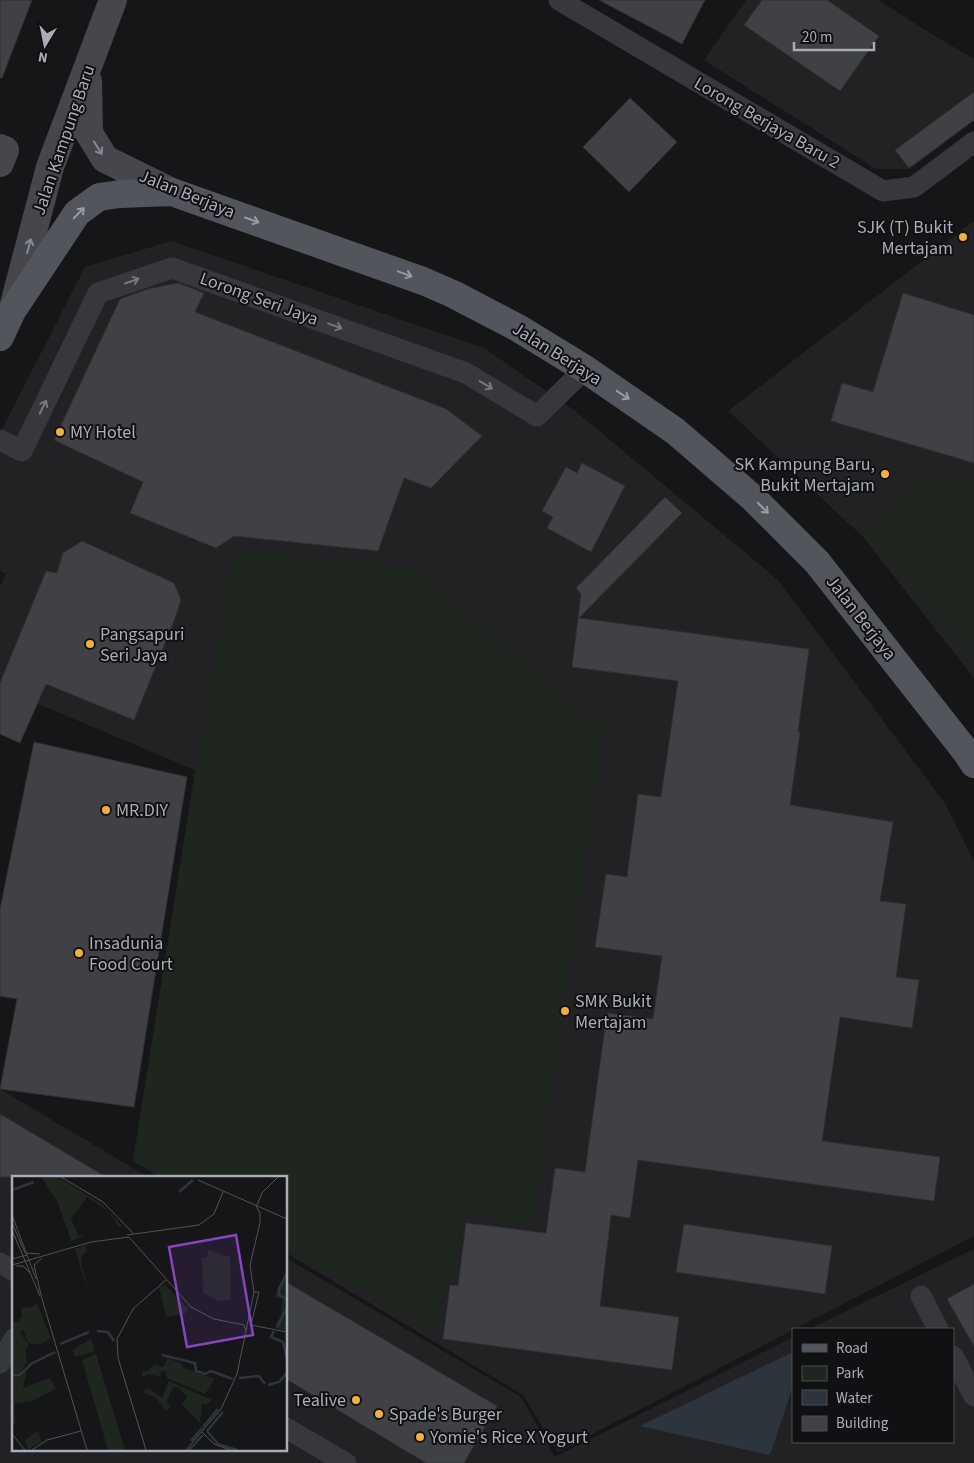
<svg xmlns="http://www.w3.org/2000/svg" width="974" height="1463" font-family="'Source Sans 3',sans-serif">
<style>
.built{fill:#222225}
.green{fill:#1e261f}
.water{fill:#2c353c}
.building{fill:#404145;stroke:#303034}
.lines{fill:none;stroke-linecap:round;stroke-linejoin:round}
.street{stroke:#37383d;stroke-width:21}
.secondary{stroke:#45474d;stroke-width:28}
.primary{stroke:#53555c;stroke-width:28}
.oneway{stroke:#858993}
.oneway2{stroke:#979ba6}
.oneway3{stroke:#757881}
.poi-dot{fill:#f2b134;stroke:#111113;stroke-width:2}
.labels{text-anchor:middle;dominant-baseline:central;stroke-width:4;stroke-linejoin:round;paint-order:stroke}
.street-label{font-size:18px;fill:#a8adb8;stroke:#111113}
.poi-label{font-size:18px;fill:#a8adb8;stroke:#111113;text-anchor:start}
.inset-river{fill:none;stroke:#2c353c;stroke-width:2.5}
.inset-road{fill:none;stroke:#505258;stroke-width:1}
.view{fill:#8446be;fill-opacity:0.15;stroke:#8446be;stroke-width:2.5}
.inset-edge{fill:none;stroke:#a8adb8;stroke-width:2.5}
</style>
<rect width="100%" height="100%" fill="#161618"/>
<g class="built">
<path d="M 746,0 L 879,0 L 920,27 L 974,59 L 974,121 L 910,169 L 876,169 L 704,60 Z"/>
<path d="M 974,221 L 974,678 L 863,537 L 728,411 Z"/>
<path d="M 171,241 L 484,348 L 574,410 L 778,580 L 946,805 L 974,861 L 974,1236 L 558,1452 L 523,1395 L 286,1253 L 286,1177 L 159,1177 L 133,1161 L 195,770 L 0,688 L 0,587 L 6,574 L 0,571 L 0,433 L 85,267 Z"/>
<path d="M 0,1089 L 148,1177 L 14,1177 L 14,1449 L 286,1449 L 286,1258 L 521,1397 L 555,1457 L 793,1337 L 793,1442 L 953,1442 L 953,1329 L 809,1329 L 974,1249 L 974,1463 L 0,1463 Z"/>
</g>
<g class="green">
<path d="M 924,474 L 974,484 L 974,659 L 956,634 L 863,537 Z"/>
<path d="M 234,548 L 409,568 L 527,665 L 579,717 L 605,721 L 532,1224 L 463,1214 L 454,1274 L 446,1275 L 435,1331 L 286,1248 L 286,1177 L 161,1177 L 133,1161 L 196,770 Z"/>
</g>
<path class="water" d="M 793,1352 L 793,1386 L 770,1455 L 640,1426 Z"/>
<g class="building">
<path d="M 0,0 L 32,0 L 2,78 L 0,78 Z"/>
<path d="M 599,0 L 705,0 L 682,44 Z"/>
<path d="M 762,0 L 827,0 L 879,36 L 840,91 L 744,25 Z"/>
<path d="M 974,92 L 974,120 L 909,168 L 895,150 Z"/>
<path d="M 630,98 L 677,142 L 629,192 L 583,147 Z"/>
<path d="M 178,283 L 204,293 L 195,312 L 446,409 L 482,436 L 431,488 L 404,478 L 378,551 L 234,536 L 216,548 L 130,513 L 143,482 L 54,440 L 120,299 L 148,289 Z"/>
<path d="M 903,293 L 974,315 L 974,463 L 831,421 L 842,383 L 873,392 Z"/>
<path d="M 582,463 L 625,486 L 591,552 L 547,528 L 553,517 L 542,511 L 566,467 L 577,473 Z"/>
<path d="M 665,497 L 682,513 L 579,618 L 809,649 L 798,732 L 800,732 L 790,805 L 893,822 L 880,901 L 906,904 L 896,977 L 919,980 L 912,1028 L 840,1017 L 822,1141 L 940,1157 L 934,1201 L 638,1160 L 630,1218 L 611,1215 L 600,1306 L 679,1317 L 672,1370 L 443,1339 L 450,1285 L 458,1286 L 466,1223 L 546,1233 L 555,1168 L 585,1172 L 607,1013 L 653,1019 L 662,956 L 595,947 L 606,874 L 627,877 L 638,794 L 661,797 L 678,681 L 572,667 L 581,594 L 576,588 Z"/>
<path d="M 82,541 L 174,583 L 181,600 L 174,621 L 134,720 L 46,684 L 20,743 L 0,734 L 0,683 L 46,571 L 57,573 L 63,553 Z"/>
<path d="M 34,742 L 187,777 L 134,1107 L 0,1089 L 17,999 L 0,996 L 0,909 Z"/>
<path d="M 0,1114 L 106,1177 L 0,1177 Z"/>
<path d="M 684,1224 L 832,1246 L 825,1294 L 676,1272 Z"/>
<path d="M 286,1282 L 497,1406 L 464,1463 L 426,1463 L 286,1379 Z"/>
<path d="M 974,1284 L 974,1346 L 947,1299 Z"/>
</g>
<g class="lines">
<g class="street">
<path d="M 559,0 L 883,191 L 914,187 L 974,142"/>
<path d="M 0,440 L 22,451 L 98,293 L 172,268 L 466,373 L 537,416 L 585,369"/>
<path d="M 0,1263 L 14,1271"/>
<path d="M 921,1296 L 938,1329"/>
<path d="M 953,1356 L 974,1396"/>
<path d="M 0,1363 L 14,1339"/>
<path d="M 286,1428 L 346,1463"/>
</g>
<g class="secondary">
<path d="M 88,81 L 89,133 L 105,159 L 172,192"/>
<path d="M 0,148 L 5,150 L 0,163"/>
<path d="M 14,304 L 50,167 L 113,0"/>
</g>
<path class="primary" d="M 0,337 L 12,311 L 77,213 L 99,197 L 120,194 L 172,192 L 423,281 L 453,294 L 518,328 L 585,369 L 675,431 L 754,499 L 817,562 L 967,753 L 974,764"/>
</g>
<defs><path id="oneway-shaft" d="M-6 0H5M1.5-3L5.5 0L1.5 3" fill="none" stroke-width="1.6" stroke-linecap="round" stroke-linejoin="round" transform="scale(1.25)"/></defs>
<g class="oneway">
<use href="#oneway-shaft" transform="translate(98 148) rotate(58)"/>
<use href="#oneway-shaft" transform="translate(29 246) rotate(-75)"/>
</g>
<g class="oneway2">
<use href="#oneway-shaft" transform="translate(79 213) rotate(-45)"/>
<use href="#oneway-shaft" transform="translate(252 220) rotate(19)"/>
<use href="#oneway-shaft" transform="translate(405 274) rotate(20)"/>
<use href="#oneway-shaft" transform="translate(623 395) rotate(34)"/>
<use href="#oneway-shaft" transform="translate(763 508) rotate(45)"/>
</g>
<g class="oneway3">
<use href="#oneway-shaft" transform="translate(132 281) rotate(-19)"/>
<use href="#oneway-shaft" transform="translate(335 326) rotate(20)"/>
<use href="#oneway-shaft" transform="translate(486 385) rotate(31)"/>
<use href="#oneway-shaft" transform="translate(43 407) rotate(-64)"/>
</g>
<g class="poi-dot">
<circle cx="963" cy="237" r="5"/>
<circle cx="60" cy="432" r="5"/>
<circle cx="885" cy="474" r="5"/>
<circle cx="90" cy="644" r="5"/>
<circle cx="106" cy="810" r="5"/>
<circle cx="79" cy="953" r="5"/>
<circle cx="565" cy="1011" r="5"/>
<circle cx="356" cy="1400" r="5"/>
<circle cx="379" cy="1414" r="5"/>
<circle cx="420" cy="1437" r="5"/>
</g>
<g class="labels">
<g class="street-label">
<text transform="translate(767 123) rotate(30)">Lorong Berjaya Baru 2</text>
<text transform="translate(64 140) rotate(-71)">Jalan Kampung Baru</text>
<text transform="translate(187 194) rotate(22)">Jalan Berjaya</text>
<text transform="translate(259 299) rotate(20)">Lorong Seri Jaya</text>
<text transform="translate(557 354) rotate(32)">Jalan Berjaya</text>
<text transform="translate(861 618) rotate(52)">Jalan Berjaya</text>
</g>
<g class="poi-label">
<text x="953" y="227" text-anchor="end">SJK (T) Bukit<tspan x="953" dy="21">Mertajam</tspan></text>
<text x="70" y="432">MY Hotel</text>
<text x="875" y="464" text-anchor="end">SK Kampung Baru,<tspan x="875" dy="21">Bukit Mertajam</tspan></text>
<text x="100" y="634">Pangsapuri<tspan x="100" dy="21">Seri Jaya</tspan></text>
<text x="116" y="810">MR.DIY</text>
<text x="89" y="943">Insadunia<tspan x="89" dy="21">Food Court</tspan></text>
<text x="575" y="1001">SMK Bukit<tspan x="575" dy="21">Mertajam</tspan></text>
<text x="346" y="1400" text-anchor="end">Tealive</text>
<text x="389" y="1414">Spade's Burger</text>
<text x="430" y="1437">Yomie's Rice X Yogurt</text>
</g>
</g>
<g transform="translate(12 1176)">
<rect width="275" height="275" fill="#161618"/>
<path d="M 46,1 L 91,29 L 110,50 L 106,50 L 97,36 L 75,21 L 59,43 L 67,60 L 74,59 L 59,65 L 46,27 L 30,2 ZM 74,69 L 75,75 L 70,79 L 69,86 L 79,124 L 63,73 ZM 196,74 L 218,81 L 219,124 L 207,125 L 191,117 L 190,82 L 195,82 ZM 275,93 L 275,138 L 274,154 L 263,152 L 269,138 L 270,123 L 263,121 ZM 153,109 L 176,133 L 173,138 L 154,141 L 147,111 ZM 24,126 L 39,162 L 29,168 L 21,168 L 16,167 L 11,153 L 8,157 L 17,169 L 13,173 L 15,186 L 8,198 L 0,197 L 0,141 L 2,146 L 6,145 L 10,141 L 9,132 L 21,131 ZM 79,163 L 83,175 L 63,181 L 61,175 L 58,175 ZM 84,178 L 113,274 L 96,274 L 70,184 ZM 156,182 L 170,188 L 171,192 L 203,203 L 193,218 L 155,202 L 153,195 L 149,195 L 148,201 L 137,198 L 130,201 L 131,195 L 136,195 L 142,188 L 151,191 ZM 15,195 L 11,212 L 38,202 L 44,213 L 20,225 L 3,228 L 3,250 L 0,244 L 0,201 L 8,201 ZM 157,205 L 200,224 L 195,229 L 190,227 L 188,247 L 170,229 L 175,221 L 167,212 L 161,211 L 155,226 L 159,231 L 154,235 L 145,223 L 130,215 L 136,212 L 150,222 ZM 26,254 L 29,266 L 16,274 L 13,264 Z" fill="#1e261f"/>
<path class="inset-river" d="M 0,14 L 22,6M 167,16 L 181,4M 275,97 L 267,113 L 267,119 L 275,123M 265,151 L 275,132M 85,155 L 96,156 L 102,165M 262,155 L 259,161 L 271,166 L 275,183M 48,168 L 77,156M 150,179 L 183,187 L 184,195 L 193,198 L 199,195 L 221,203M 0,199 L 8,199 L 19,188 L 43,176M 227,202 L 247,200 L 253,208M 256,209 L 267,206 L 275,197M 191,251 L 206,233M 195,255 L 206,268 L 225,274M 195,255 L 211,236M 179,265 L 190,252M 177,274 L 191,259"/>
<path class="inset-road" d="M 49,1 L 91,26 L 121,57M 186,4 L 275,43M 245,29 L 250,17 L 266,1M 0,39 L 24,103M 0,47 L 13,77 L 28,78M 0,54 L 28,120M 115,59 L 187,49 L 202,38 L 211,16M 30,82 L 22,89 L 30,123M 0,83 L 15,79M 0,89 L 79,66 L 117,61 L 179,131 L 202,143 L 232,149 L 234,155M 4,90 L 11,90 L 18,97M 242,116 L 247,116 L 239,149 L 275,156M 30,123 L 75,274M 190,256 L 202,268 L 218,274M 0,258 L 13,274M 20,274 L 35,264 L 69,255M 134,274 L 106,182 L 105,163 L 121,133 L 154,104M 174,274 L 209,233 L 225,198 L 242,116 L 238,89 L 248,47 L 248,37 L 244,30"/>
<path class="view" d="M 224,59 L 241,159 L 175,171 L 157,71 Z"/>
<rect width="275" height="275" class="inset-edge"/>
</g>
<rect x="792" y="1328" width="162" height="115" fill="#111113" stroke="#4d4f55"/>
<rect x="802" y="1344" width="25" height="8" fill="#53555c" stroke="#4d4f55"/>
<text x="836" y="1353" font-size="15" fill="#a8adb8">Road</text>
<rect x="802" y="1366" width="25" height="15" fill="#1e261f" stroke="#4d4f55"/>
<text x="836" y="1378" font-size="15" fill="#a8adb8">Park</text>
<rect x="802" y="1390" width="25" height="15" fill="#2c353c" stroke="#4d4f55"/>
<text x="836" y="1403" font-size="15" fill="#a8adb8">Water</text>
<rect x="802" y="1416" width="25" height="15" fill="#404145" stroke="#4d4f55"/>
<text x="836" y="1428" font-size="15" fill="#a8adb8">Building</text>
<g transform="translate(45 45) rotate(190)" stroke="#111113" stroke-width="4" paint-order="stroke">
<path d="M0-4L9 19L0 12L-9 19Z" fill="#a8adb8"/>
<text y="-8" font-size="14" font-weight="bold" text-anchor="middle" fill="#a8adb8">N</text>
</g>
<path d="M794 42v8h80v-8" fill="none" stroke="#a8adb8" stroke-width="2.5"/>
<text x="802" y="42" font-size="15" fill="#a8adb8" stroke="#111113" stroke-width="4" paint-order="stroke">20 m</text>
</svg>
